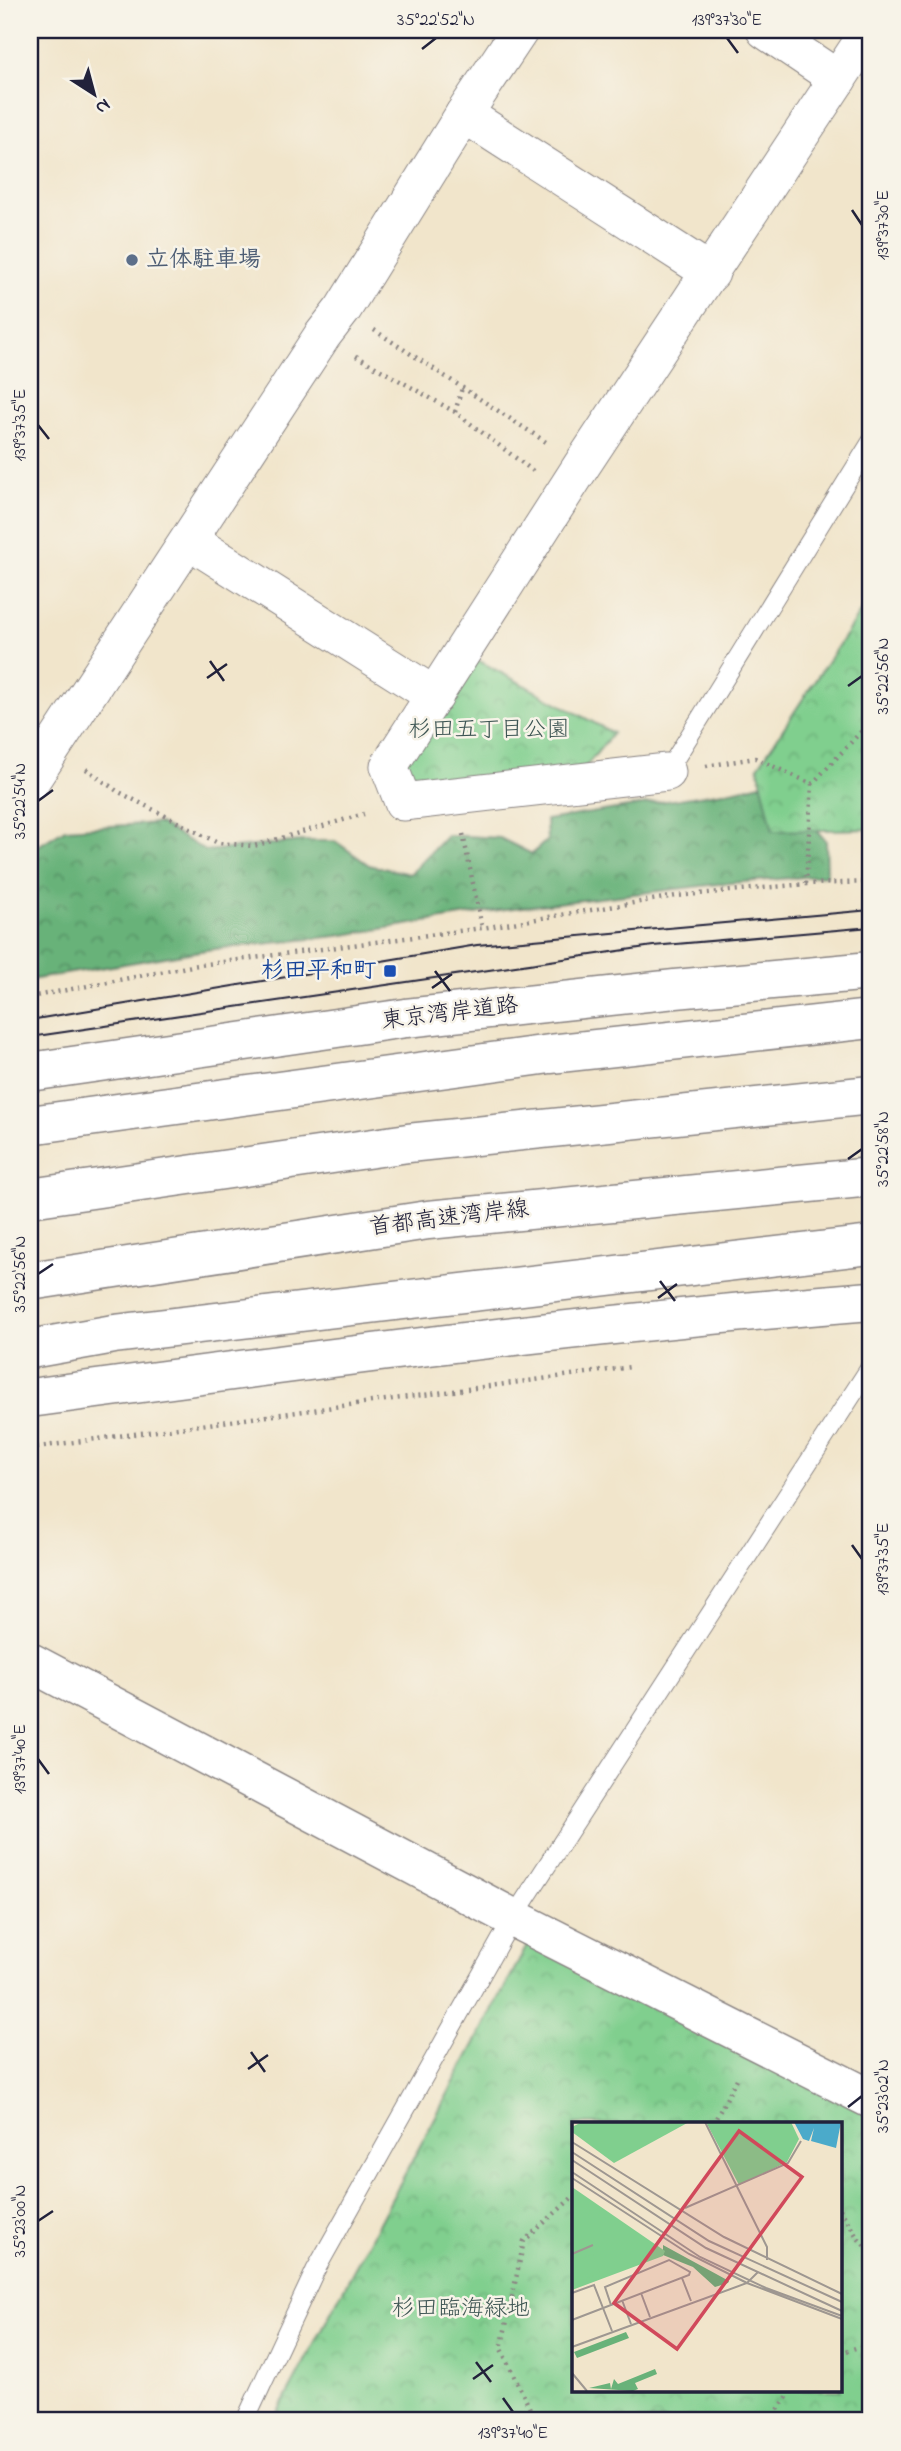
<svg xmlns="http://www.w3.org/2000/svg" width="901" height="2451" font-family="'Indie Flower','Klee One',sans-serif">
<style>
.forest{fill:url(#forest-crowns);stroke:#456a5a;stroke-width:2}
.park{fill:url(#park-crowns);stroke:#517864;stroke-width:2;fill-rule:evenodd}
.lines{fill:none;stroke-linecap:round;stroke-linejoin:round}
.lane-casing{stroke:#8a8483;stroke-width:20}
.street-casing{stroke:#8a8483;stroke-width:39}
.secondary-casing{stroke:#8a8483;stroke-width:41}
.highway-casing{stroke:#8a8483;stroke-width:41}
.path{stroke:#8a8483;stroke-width:4.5;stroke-dasharray:2 5;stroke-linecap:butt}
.lane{stroke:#fff;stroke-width:18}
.street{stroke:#fff;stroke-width:37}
.secondary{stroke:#fff;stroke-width:38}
.highway{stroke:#fff;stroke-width:38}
.tram{stroke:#22223b;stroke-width:2}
.ticks{fill:none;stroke:#22223b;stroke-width:2.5}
.service-dot{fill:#5c6f8a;stroke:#f7f3e8;stroke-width:2.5}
.transit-dot{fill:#1a4fb4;stroke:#f7f3e8;stroke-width:2.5}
.labels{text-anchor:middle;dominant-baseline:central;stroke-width:5;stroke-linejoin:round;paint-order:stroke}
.service-label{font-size:23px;font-weight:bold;fill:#4e5e75;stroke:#f7f3e8;text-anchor:start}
.park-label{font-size:23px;fill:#3e5654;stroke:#f7f3e8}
.transit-label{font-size:23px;font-weight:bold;fill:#164399;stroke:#f7f3e8;text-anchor:end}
.street-label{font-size:23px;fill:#22223b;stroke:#f7f3e8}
.inset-road{fill:none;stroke:#9e9791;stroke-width:2}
.view{fill:#d1495b;fill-opacity:0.15;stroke:#d1495b;stroke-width:3.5}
.inset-edge{fill:none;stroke:#22223b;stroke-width:3.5}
.neatline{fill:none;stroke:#22223b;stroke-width:2.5}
.ticks-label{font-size:18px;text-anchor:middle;fill:#22223b}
</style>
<defs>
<pattern id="forest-crowns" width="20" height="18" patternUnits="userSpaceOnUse" patternTransform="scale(1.75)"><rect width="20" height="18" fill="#68b279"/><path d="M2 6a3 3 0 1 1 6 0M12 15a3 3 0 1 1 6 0" fill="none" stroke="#559064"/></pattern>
<pattern id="park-crowns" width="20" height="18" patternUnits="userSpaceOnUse" patternTransform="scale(1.75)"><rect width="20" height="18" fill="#80cf8e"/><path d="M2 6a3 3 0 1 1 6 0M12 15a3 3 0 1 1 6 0" fill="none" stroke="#6eb17b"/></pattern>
</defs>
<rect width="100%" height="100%" fill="#f7f3e8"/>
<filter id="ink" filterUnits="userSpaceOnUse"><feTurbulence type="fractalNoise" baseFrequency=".0143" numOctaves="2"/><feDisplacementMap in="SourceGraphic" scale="14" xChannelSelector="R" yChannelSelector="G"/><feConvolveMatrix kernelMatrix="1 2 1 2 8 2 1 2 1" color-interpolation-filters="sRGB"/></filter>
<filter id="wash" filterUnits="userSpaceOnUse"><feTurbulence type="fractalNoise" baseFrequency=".00686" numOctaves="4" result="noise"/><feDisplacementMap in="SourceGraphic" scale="28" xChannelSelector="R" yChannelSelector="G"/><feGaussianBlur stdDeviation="1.57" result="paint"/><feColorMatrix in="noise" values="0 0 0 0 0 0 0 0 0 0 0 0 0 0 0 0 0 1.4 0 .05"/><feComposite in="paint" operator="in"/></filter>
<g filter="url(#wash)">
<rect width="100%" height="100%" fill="#f1e5cb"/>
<path class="forest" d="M 772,781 L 826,841 L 827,875 L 718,884 L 506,909 L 337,936 L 206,950 L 30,980 L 30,851 L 65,829 L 158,823 L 206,851 L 302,841 L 335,841 L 369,865 L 410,874 L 447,835 L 500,838 L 532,854 L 547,840 L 546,820 L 736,790 Z"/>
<g class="park">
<path d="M 871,596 L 871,829 L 773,831 L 758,767 Z"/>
<path d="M 470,656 L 613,733 L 583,770 L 425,798 L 402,753 Z"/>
<path d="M 529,1942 L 871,2115 L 871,2421 L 273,2421 ZM 574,2124 L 840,2124 L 840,2390 L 574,2390 Z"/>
</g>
</g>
<g filter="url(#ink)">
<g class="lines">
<g class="lane-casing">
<g id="lane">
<path d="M 667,772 L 871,442"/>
<path d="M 245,2421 L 315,2271 L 513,1918 L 871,1366"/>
</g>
</g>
<g class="street-casing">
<g id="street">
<path d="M 765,30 L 838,79"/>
<path d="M 464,114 L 711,273"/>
<path d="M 190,541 L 435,696"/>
<path d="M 667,772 L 403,802 L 389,766 L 582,465 L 870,30"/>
<path d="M 30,782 L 322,336 L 343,309 L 464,114 L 520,30"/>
</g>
</g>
<g class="secondary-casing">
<path id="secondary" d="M 30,1662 L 513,1918 L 871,2099"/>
</g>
<g class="highway-casing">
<g id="highway">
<path d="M 30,1072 L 406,1018 L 675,989 L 871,971"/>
<path d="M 30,1125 L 550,1054 L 871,1019"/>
<path d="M 30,1198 L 408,1143 L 871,1095"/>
<path d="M 30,1281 L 428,1220 L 871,1177"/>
<path d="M 30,1349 L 114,1334 L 871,1245"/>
<path d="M 30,1398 C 310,1360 590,1323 871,1301"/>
</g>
</g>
<g class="path">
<path d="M 374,330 L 549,444"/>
<path d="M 356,356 L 455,412 L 533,471"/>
<path d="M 455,412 L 462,388"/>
<path d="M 706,766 L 755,758 L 812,784 L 806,884"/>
<path d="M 86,769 L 117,791 L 218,843 L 254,846 L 364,814"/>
<path d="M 812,784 L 871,721"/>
<path d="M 463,834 L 482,928"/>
<path d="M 30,997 L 192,966 L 482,928 L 676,896 L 806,884 L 871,882"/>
<path d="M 30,1448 L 631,1367"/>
<path d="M 713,2124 L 739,2075"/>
<path d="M 840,2209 L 857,2237 L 871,2253"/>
<path d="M 840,2353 L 871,2343"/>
<path d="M 536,2421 L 501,2349 L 524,2241 L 574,2196"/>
<path d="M 770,2421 L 792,2390"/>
</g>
<use href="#lane" class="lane"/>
<use href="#street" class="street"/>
<use href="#secondary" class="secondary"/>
<use href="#highway" class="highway"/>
<g class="tram">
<path d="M 30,1020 L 477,945 L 871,910"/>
<path d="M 30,1037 L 653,946 L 871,927"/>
</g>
</g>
</g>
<path class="ticks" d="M 727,38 L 738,53M 422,49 L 436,38M 852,210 L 862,225M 38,425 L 49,439M 210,661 L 224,681M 207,678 L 227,664M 848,686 L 862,676M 38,801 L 53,790M 435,971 L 450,991M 432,988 L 452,974M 848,1159 L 862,1149M 38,1274 L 53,1264M 660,1281 L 675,1301M 658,1298 L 677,1284M 852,1545 L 862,1559M 38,1759 L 49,1774M 251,2052 L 265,2072M 248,2069 L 268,2055M 848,2107 L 862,2096M 38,2221 L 53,2211M 476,2362 L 491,2382M 473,2379 L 493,2365M 503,2398 L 513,2412"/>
<circle class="service-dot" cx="132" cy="260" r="7"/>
<rect class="transit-dot" x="383" y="964" width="14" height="14" rx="3.5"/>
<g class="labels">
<g class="service-label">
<text x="146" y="260">立体駐車場</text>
</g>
<g class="park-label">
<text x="489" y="730">杉田五丁目公園</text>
<text x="461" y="2309">杉田臨海緑地</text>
</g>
<g class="transit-label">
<text x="376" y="971">杉田平和町</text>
</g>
<g class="street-label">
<text transform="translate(450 1014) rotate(-7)">東京湾岸道路</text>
<text transform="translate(449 1219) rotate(-7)">首都高速湾岸線</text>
</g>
</g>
<g transform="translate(572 2122)">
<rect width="270" height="270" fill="#f1e5cb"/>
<path d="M 10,0 L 117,0 L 42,41 L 0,10 L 0,5 Z" fill="#80cf8e"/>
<path d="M 91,123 L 157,159 L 156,161 L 143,165 L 121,145 L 91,133 ZM 54,210 L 57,216 L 5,236 L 2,230 ZM 83,247 L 85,252 L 63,261 L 66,267 L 61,269 L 17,266 L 38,261 L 39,267 L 42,257 L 46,262 Z" fill="#68b279"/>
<path d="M 134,0 L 219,0 L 227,17 L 215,40 L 167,63 ZM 0,65 L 93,129 L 91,134 L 0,168 Z" fill="#80cf8e"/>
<path d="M 0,74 L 20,95 L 0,109 ZM 21,132 L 28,151 L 0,162 L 0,140 Z" fill="#80cf8e"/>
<path d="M 222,0 L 269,0 L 264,26 L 239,19 L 242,6 L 237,19 L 231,17 Z" fill="#4baaca"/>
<path class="inset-road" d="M 133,0 L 195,125 L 195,138M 0,20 L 152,115 L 270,172M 0,30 L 137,119 L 270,180M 0,38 L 134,126 L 270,189M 0,50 L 128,135 L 194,166 L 270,194M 0,56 L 117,132 L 175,161 L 270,197M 113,86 L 216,41 L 229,19M 0,132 L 21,123M 110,156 L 119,179M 0,171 L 22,163 L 40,209M 69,171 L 78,195M 50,178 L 59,202M 0,198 L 117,153 L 118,150 L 97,138 L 33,165 L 39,183M 0,225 L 175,161 L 186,150M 0,251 L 15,269"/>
<path class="view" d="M 167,9 L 230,55 L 105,227 L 42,181 Z"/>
<rect width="270" height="270" class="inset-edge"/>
</g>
<rect width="901" height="2451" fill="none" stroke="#f7f3e8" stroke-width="77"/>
<g transform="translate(94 94) rotate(144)" stroke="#f7f3e8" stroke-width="5" paint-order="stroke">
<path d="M0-5L12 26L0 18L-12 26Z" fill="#22223b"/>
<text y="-10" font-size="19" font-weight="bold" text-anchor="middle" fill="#22223b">N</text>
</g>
<rect x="38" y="38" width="824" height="2374" class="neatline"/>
<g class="ticks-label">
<text x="436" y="25">35°22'52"N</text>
<text x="727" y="25">139°37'30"E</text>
<text transform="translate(882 225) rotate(-90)" y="6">139°37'30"E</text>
<text transform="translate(19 425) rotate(-90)" y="6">139°37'35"E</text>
<text transform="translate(882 676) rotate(-90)" y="6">35°22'56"N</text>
<text transform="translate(19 801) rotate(-90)" y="6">35°22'54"N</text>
<text transform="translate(882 1149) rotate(-90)" y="6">35°22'58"N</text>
<text transform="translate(19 1274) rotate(-90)" y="6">35°22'56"N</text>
<text transform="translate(882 1559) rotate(-90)" y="6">139°37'35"E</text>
<text transform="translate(19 1759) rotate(-90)" y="6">139°37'40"E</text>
<text transform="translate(882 2096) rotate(-90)" y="6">35°23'02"N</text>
<text transform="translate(19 2221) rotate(-90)" y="6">35°23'00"N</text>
<text x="513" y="2438">139°37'40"E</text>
</g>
</svg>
